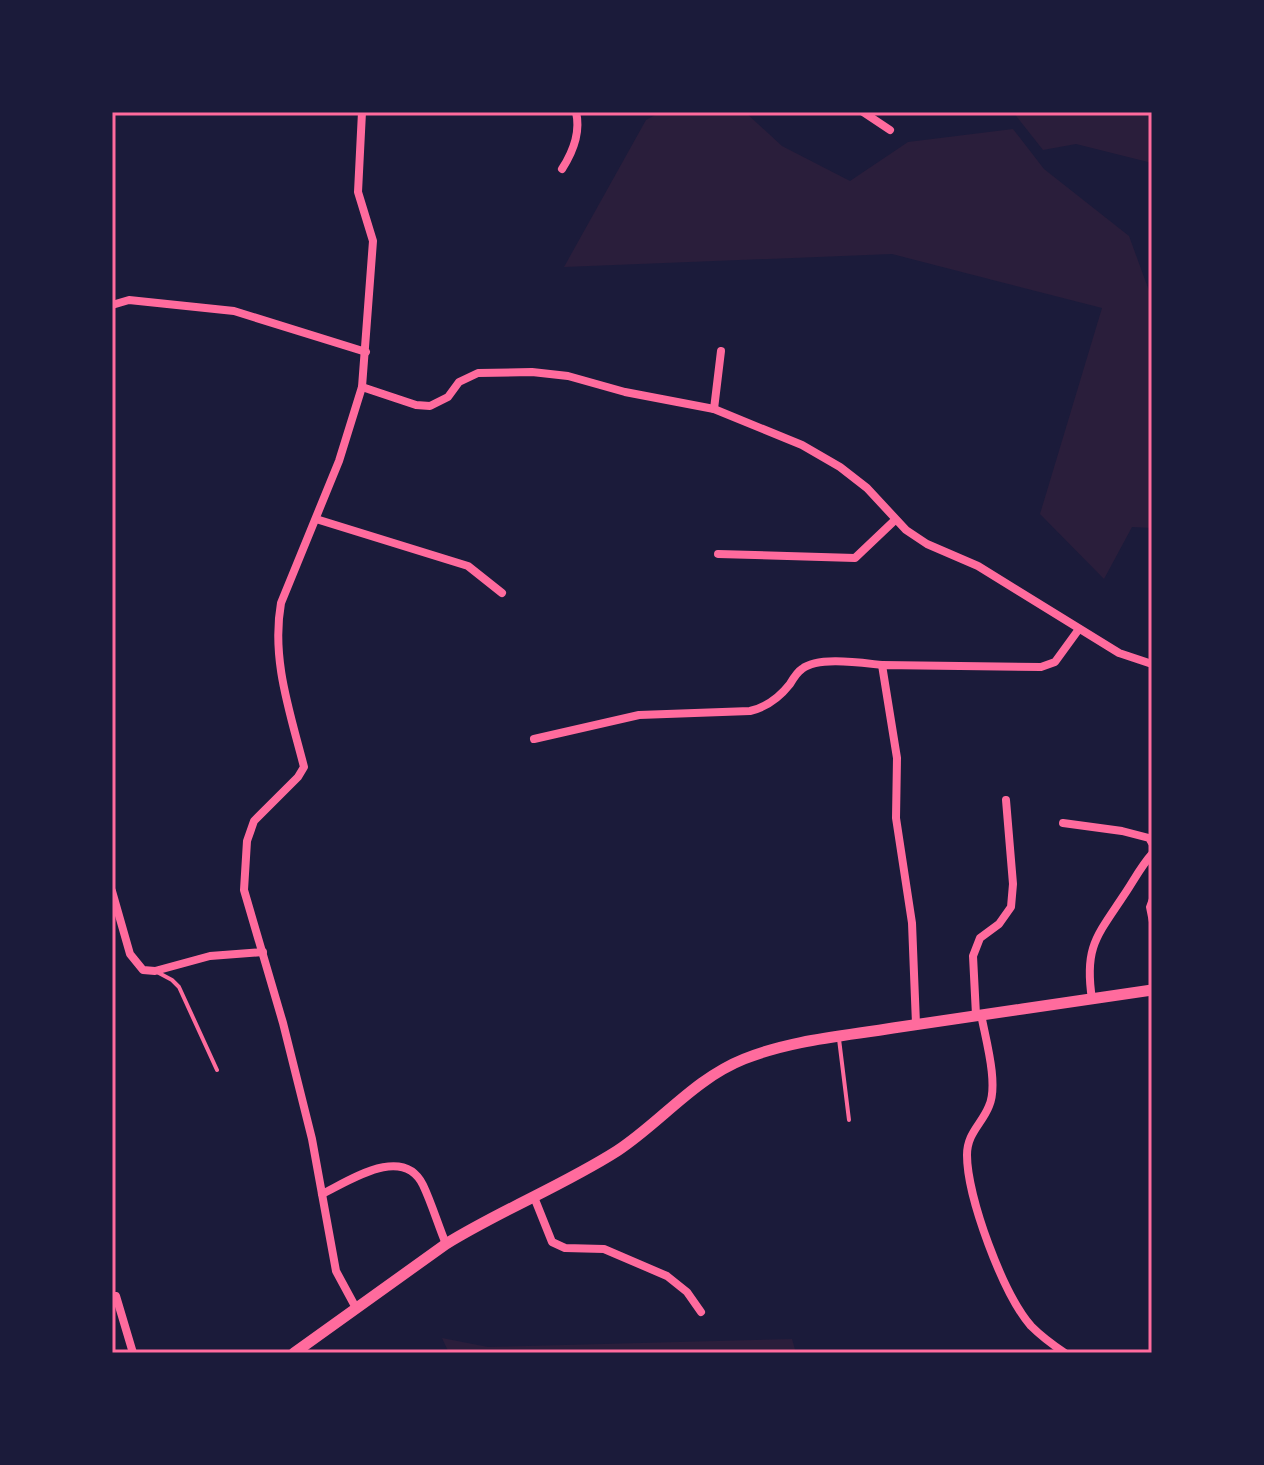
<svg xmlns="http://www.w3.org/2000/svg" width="1264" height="1465" font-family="'Public Sans',sans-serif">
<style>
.green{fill:#2a1e3b}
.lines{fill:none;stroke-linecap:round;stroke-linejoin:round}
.service{stroke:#ff6b9d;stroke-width:4}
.minor{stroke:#ff6b9d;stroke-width:8}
.secondary{stroke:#ff6b9d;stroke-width:11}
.neatline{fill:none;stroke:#ff6b9d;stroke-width:3}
</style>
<rect width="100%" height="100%" fill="#1b1b3a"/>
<g class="green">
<path d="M 661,112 L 745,112 L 782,146 L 850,181 L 908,142 L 1013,129 L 1044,169 L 1129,236 L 1152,299 L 1152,528 L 1132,527 L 1104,579 L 1040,514 L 1102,308 L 892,254 L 564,267 L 646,120 Z"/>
<path d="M 1013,112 L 1152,112 L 1152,163 L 1076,144 L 1043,150 Z"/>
<path d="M 442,1338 L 488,1347 L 792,1339 L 796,1353 L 449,1353 Z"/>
</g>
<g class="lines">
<g class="service">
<path d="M 1152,896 L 1148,907 L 1152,927"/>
<path d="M 157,972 L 172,980 L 179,987 L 217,1070"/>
<path d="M 839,1039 L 849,1120"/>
</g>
<g class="minor">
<path d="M 863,112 L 890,130"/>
<path d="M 562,169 C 573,152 581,133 576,112"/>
<path d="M 112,305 L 129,300 L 234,311 L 366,352"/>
<path d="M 362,387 L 416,405 L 430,406 L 448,397 L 459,382 L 478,373 L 532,372 L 568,376 L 625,392 L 714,409 L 802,445 L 840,467 L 867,488 L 906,530 L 927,544 L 978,566 L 1119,653 L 1152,664"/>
<path d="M 714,409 L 721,351"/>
<path d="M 316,519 L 468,566 L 502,593"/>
<path d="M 718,554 L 855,558 L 895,520"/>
<path d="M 534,739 L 639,715 L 750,711 C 767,707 779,698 790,684 C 793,679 797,672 802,669 C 818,656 862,663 882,665"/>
<path d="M 1063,823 L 1122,831 L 1149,838 L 1152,843"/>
<path d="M 112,891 L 130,954 L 143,970 L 155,971 L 210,956 L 263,952"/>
<path d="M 1092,999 C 1084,947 1097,936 1124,895 C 1133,882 1141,866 1152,854"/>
<path d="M 981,1014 C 985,1037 999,1084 989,1106 C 982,1124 967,1133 967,1155 C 967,1197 1003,1294 1031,1326 C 1041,1336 1053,1345 1065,1353"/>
<path d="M 976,1015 L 973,956 L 980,938 L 999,924 L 1011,907 L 1013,884 L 1006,800"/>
<path d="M 916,1024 L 912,923 L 896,818 L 897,758 L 882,665 L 1041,667 L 1055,662 L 1079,629"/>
<path d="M 322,1194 C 349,1181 403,1144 423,1185 C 432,1204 438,1225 446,1244"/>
<path d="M 534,1197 L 552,1242 L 565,1248 L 604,1249 L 667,1276 L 687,1292 L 701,1312"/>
<path d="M 112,1297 L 116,1296 L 133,1353"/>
<path d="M 356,1308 L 336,1271 L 312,1139 L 283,1023 L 244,890 L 247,841 L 254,821 L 298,777 L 304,767 C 290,712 271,659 281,603 L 339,461 L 362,387 L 373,241 L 358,192 L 362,112"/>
</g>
<path class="secondary" d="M 294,1353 L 446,1244 C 501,1210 562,1186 617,1151 C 661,1122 694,1079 744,1059 C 791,1040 844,1036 893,1028 C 979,1015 1066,1003 1152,990"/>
</g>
<rect width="1264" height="1465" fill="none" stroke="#1b1b3a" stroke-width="228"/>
<rect x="114" y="114" width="1036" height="1237" class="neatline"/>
</svg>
